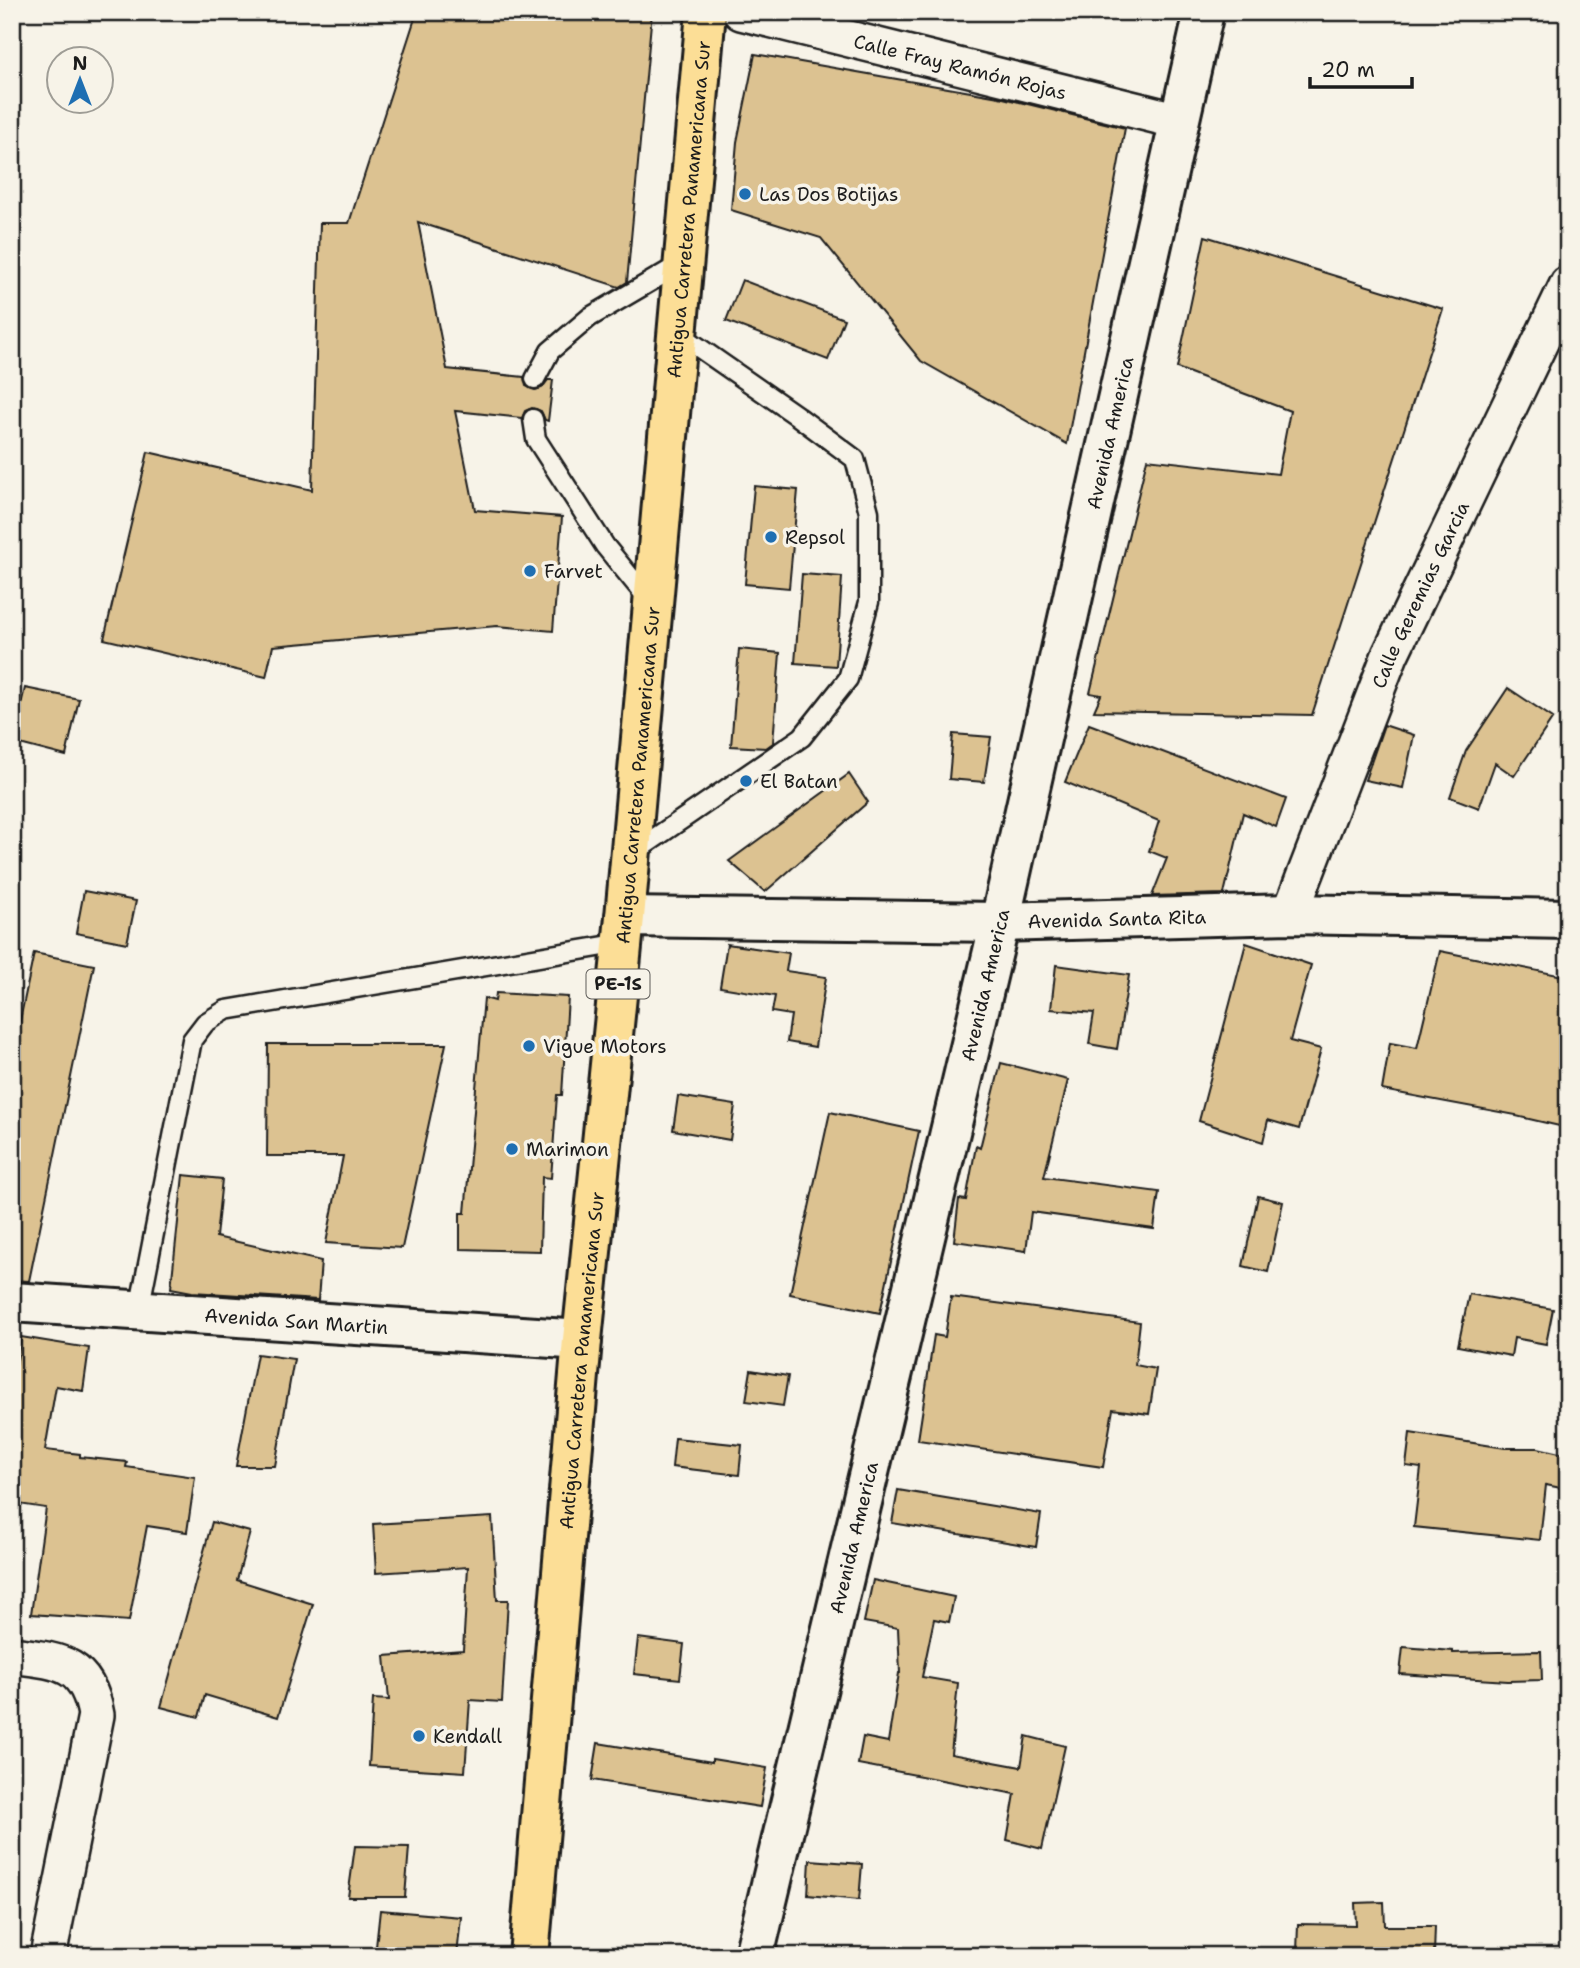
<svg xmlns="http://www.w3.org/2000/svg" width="1580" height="1968" font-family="'Shantell Sans',sans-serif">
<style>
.building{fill:#dcc291;stroke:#1c1c1c;stroke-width:2}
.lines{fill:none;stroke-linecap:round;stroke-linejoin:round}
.lane-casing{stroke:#1c1c1c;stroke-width:23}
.street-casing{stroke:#1c1c1c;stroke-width:40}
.secondary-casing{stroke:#1c1c1c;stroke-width:44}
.highway-casing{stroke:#1c1c1c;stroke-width:44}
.lane{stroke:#f7f3e8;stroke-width:18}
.street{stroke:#f7f3e8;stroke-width:35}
.secondary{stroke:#f7f3e8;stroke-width:38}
.highway{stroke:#fcde96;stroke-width:38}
.poi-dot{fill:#1f6fb2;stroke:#f7f3e8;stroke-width:2.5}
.labels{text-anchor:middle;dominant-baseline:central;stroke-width:7;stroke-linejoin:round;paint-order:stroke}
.shield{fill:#f7f3e8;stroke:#5e5c59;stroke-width:2}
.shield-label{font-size:18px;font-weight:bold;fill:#1c1c1c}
.street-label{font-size:19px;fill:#1c1c1c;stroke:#f7f3e8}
.poi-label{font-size:19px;fill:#1c1c1c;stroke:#f7f3e8;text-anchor:start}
</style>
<rect width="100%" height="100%" fill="#f7f3e8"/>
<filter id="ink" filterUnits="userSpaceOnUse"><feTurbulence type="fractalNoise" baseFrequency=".0143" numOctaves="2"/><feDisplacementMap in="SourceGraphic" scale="14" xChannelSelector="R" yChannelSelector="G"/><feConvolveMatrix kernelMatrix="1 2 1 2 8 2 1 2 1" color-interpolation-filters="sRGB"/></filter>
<g filter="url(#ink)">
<g class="building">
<path d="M 417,12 L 652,12 L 627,282 L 619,287 L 418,222 L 447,369 L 524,377 L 526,386 L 535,390 L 542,388 L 548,380 L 553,380 L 548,421 L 545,420 L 541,411 L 532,408 L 525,411 L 522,418 L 455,411 L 475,510 L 562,517 L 553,631 L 497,626 L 273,646 L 266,677 L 104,639 L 148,452 L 312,490 L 320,223 L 349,223 Z"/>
<path d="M 755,54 L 999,97 L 1125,128 L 1067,444 L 921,361 L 821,238 L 731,210 L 737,142 Z"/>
<path d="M 1205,236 L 1443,309 L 1312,715 L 1094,711 L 1101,695 L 1090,693 L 1147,459 L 1278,474 L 1290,411 L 1177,368 Z"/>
<path d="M 742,280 L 844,319 L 828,360 L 726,321 Z"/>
<path d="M 754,486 L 798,490 L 789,588 L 745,584 Z"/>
<path d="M 802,574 L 842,577 L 836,666 L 795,663 Z"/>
<path d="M 739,649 L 780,653 L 773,743 L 766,748 L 731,746 Z"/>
<path d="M 25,688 L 79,699 L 66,756 L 12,742 Z"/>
<path d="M 1508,688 L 1553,718 L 1514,776 L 1495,763 L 1479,808 L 1450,797 L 1466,751 Z"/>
<path d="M 1089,724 L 1286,799 L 1276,827 L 1243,813 L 1224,894 L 1152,896 L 1167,858 L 1149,851 L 1159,821 L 1065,782 Z"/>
<path d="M 1384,725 L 1414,735 L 1403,788 L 1365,780 Z"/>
<path d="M 953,734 L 991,737 L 984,782 L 949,779 Z"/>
<path d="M 849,774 L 868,802 L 765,892 L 729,861 Z"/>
<path d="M 84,891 L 136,901 L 127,943 L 76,933 Z"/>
<path d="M 1246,943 L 1311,965 L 1290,1041 L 1321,1049 L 1299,1129 L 1268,1120 L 1263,1142 L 1199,1121 Z"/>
<path d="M 727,944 L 789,953 L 786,971 L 826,977 L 815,1047 L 787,1042 L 791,1015 L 772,1012 L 775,996 L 720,987 Z"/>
<path d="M 1440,951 L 1568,977 L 1568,1128 L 1516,1116 L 1516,1115 L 1382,1090 L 1390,1043 L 1417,1048 Z"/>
<path d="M 34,953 L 94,965 L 29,1281 L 12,1280 L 12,1059 Z"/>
<path d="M 1056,965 L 1129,975 L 1117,1049 L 1089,1044 L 1094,1013 L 1051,1009 Z"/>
<path d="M 496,993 L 568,997 L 562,1095 L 557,1095 L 551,1178 L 542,1177 L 540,1251 L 460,1249 L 460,1213 L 465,1213 L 484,998 L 495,1001 Z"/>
<path d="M 268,1044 L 446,1044 L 402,1248 L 326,1243 L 343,1156 L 267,1156 Z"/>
<path d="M 1001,1063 L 1068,1080 L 1044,1177 L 1159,1192 L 1154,1229 L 1031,1212 L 1026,1251 L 954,1241 L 959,1199 L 966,1200 L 976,1146 L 980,1148 Z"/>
<path d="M 678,1096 L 735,1105 L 730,1140 L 673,1130 Z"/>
<path d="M 830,1112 L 919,1131 L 880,1313 L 790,1294 Z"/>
<path d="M 183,1175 L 222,1179 L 216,1237 L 321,1261 L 318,1300 L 192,1292 L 171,1288 Z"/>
<path d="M 1258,1196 L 1283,1202 L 1268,1272 L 1243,1266 Z"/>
<path d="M 1469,1294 L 1553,1309 L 1546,1344 L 1514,1338 L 1511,1356 L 1458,1346 Z"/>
<path d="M 951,1297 L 1140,1322 L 1135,1365 L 1156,1369 L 1149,1414 L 1113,1409 L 1103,1467 L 918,1440 L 934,1335 L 945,1337 Z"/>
<path d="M 21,1337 L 89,1348 L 83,1391 L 56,1386 L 45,1450 L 80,1454 L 80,1457 L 127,1462 L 126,1467 L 195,1477 L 187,1532 L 147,1526 L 129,1621 L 31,1614 L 46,1508 L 12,1503 L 12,1389 Z"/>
<path d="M 257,1354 L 294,1359 L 275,1466 L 236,1466 Z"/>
<path d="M 751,1370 L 788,1376 L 783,1406 L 746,1401 Z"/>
<path d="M 1410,1433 L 1505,1448 L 1538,1448 L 1564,1454 L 1561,1488 L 1546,1485 L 1540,1540 L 1414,1527 L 1421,1468 L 1406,1466 Z"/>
<path d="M 675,1438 L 742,1445 L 739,1475 L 672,1467 Z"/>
<path d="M 898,1490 L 1041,1514 L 1036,1547 L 892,1523 Z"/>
<path d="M 492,1517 L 497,1600 L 508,1600 L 502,1702 L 470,1700 L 465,1772 L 369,1766 L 373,1699 L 389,1700 L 385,1656 L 463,1650 L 468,1567 L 376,1573 L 373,1524 Z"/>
<path d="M 212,1522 L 250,1532 L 237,1580 L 313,1604 L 278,1717 L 205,1695 L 199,1717 L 161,1707 Z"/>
<path d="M 873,1580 L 954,1597 L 949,1622 L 934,1619 L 922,1677 L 958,1683 L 951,1754 L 1021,1767 L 1026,1736 L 1065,1746 L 1042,1849 L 1007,1840 L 1015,1794 L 858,1764 L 863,1737 L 888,1742 L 899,1673 L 900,1673 L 898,1628 L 864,1622 Z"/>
<path d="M 638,1638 L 684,1644 L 680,1679 L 634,1674 Z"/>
<path d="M 1403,1647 L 1453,1651 L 1453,1653 L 1541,1651 L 1542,1680 L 1508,1681 L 1400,1674 Z"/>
<path d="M 598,1743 L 712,1762 L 712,1759 L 767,1768 L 760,1807 L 592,1780 Z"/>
<path d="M 355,1846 L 409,1847 L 405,1897 L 348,1897 Z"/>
<path d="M 810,1860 L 862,1864 L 859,1900 L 808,1895 Z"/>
<path d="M 1384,1902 L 1385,1926 L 1435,1926 L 1434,1955 L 1297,1953 L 1298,1924 L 1356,1925 L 1355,1903 Z"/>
<path d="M 380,1910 L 461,1917 L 457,1956 L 375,1956 Z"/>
</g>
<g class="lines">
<g class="lane-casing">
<g id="lane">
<path d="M 535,379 L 550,351 L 590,317 L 684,262"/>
<path d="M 533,419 L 536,439 L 605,546 L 649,600"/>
<path d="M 633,853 L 802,737 L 848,679 L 869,602 L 869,512 L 855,459 L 796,415 L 678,333"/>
<path d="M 139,1310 L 192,1040 L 205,1023 L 226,1010 L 622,943"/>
</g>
</g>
<g class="street-casing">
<g id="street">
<path id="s1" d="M 741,12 L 1179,121"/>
<path id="s2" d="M 1290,914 L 1390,655 L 1568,284"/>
<path d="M 12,1655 C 59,1661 87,1662 96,1715 L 48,1956"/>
</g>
</g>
<g class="secondary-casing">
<g id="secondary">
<path id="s3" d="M 625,917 L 1000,922 L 1290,914 L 1568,919"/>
<path id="s4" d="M 12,1302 L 582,1340"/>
<path id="s5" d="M 754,1956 L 1000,922 L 1204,12"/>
</g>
</g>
<g class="highway-casing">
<g id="highway">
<path id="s6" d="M 529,1956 L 582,1340 L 625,917 L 706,12"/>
</g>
</g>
<use href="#lane" class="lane"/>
<use href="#street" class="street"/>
<use href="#secondary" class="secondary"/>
<use href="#highway" class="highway"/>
</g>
</g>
<g class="poi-dot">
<circle cx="745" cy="194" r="7"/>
<circle cx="771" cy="537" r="7"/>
<circle cx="530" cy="571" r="7"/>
<circle cx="746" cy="781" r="7"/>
<circle cx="529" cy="1046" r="7"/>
<circle cx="512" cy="1149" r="7"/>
<circle cx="419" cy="1736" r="7"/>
</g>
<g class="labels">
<rect class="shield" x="586.5" y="969.5" width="63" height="29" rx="5"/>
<g class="shield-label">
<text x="618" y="984">PE-1S</text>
</g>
<g class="street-label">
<text stroke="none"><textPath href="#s1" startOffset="226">Calle Fray Ramón Rojas</textPath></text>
<text stroke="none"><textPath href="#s6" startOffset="1754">Antigua Carretera Panamericana Sur</textPath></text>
<text stroke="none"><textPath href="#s5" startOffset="1564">Avenida America</textPath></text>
<text stroke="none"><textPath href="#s2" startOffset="345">Calle Geremias Garcia</textPath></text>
<text stroke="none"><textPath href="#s6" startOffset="1186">Antigua Carretera Panamericana Sur</textPath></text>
<text stroke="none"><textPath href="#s3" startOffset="492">Avenida Santa Rita</textPath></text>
<text stroke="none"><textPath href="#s5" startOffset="998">Avenida America</textPath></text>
<text stroke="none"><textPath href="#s4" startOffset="285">Avenida San Martin</textPath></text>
<text stroke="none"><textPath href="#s6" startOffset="598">Antigua Carretera Panamericana Sur</textPath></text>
<text stroke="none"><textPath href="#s5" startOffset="430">Avenida America</textPath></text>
</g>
<g class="poi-label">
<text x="759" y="194">Las Dos Botijas</text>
<text x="785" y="537">Repsol</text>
<text x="544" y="571">Farvet</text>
<text x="760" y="781">El Batan</text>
<text x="543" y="1046">Vigue Motors</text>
<text x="526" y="1149">Marimon</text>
<text x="433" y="1736">Kendall</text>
</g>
</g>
<rect width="1580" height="1968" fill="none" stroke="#f7f3e8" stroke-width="42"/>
<rect x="21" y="21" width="1538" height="1926" fill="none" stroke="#1c1c1c" stroke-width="2.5" filter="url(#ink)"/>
<g transform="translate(80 80)"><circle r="33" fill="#f7f3e8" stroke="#9f9d96" stroke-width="2"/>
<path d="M0-5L12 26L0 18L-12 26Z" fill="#1f6fb2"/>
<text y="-10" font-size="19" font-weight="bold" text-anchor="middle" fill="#1c1c1c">N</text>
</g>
<path d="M1310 77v10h102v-10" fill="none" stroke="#1c1c1c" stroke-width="3.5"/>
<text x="1321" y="77" font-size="21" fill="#1c1c1c" stroke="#f7f3e8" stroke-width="5" paint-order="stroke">20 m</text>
</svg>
